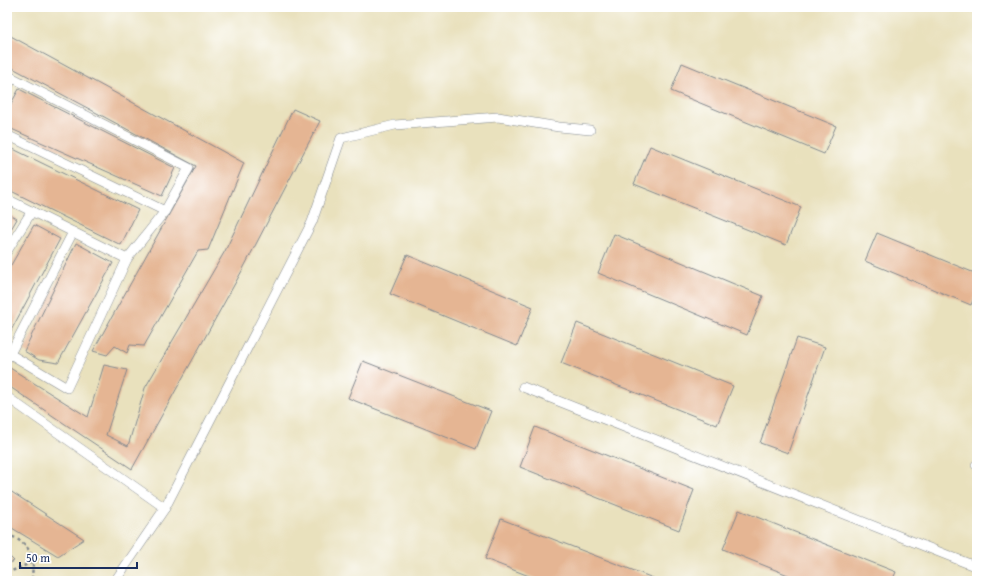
<svg xmlns="http://www.w3.org/2000/svg" width="984" height="588" font-family="'Gentium Book Plus',serif">
<style>
.building{fill:#e5b593}
.lines{fill:none;stroke-linecap:round;stroke-linejoin:round}
.service-casing{stroke:#82888e;stroke-width:10}
.path{stroke:#82888e;stroke-width:2.5;stroke-dasharray:3 3;stroke-linecap:butt}
.service{stroke:#fff;stroke-width:9}
</style>
<rect width="100%" height="100%" fill="#fff"/>
<filter id="ink" filterUnits="userSpaceOnUse"><feTurbulence type="fractalNoise" baseFrequency=".025" numOctaves="2"/><feDisplacementMap in="SourceGraphic" scale="8" xChannelSelector="R" yChannelSelector="G"/><feConvolveMatrix kernelMatrix="1 2 1 2 8 2 1 2 1" color-interpolation-filters="sRGB"/></filter>
<filter id="wash" filterUnits="userSpaceOnUse"><feTurbulence type="fractalNoise" baseFrequency=".012" numOctaves="4" result="noise"/><feDisplacementMap in="SourceGraphic" scale="16" xChannelSelector="R" yChannelSelector="G"/><feGaussianBlur stdDeviation="0.9" result="paint"/><feColorMatrix in="noise" values="0 0 0 0 0 0 0 0 0 0 0 0 0 0 0 0 0 1.4 0 .05"/><feComposite in="paint" operator="in"/></filter>
<g filter="url(#wash)">
<rect width="100%" height="100%" fill="#e9e1bd"/>
<g id="blocks">
<g class="building">
<path d="M 7,34 L 244,163 L 208,250 L 198,251 L 144,346 L 130,345 L 127,353 L 115,346 L 107,355 L 93,351 L 196,166 L 7,65 Z"/>
<path d="M 682,63 L 836,126 L 824,154 L 671,91 Z"/>
<path d="M 19,89 L 175,168 L 162,196 L 7,127 L 7,111 Z"/>
<path d="M 293,109 L 320,121 L 243,269 L 132,469 L 7,385 L 7,373 L 10,368 L 88,417 L 104,365 L 127,370 L 106,435 L 128,446 L 145,388 L 225,251 Z"/>
<path d="M 7,146 L 138,210 L 121,245 L 7,189 Z"/>
<path d="M 650,146 L 801,207 L 786,245 L 634,184 Z"/>
<path d="M 7,213 L 17,219 L 7,236 Z"/>
<path d="M 34,225 L 60,239 L 7,338 L 7,272 Z"/>
<path d="M 877,233 L 977,274 L 977,290 L 971,305 L 865,261 Z"/>
<path d="M 614,234 L 763,296 L 747,335 L 598,273 Z"/>
<path d="M 76,243 L 113,263 L 58,363 L 39,360 L 24,351 Z"/>
<path d="M 407,255 L 533,307 L 517,346 L 390,294 Z"/>
<path d="M 577,323 L 733,386 L 717,425 L 561,363 Z"/>
<path d="M 797,338 L 825,347 L 788,453 L 760,443 Z"/>
<path d="M 363,361 L 491,411 L 476,449 L 348,398 Z"/>
<path d="M 535,427 L 694,490 L 679,530 L 520,467 Z"/>
<path d="M 7,489 L 84,539 L 58,556 L 7,525 Z"/>
<path d="M 739,510 L 896,572 L 892,581 L 803,581 L 723,549 Z"/>
<path d="M 501,519 L 658,580 L 657,581 L 542,581 L 485,559 Z"/>
<path d="M 7,554 L 14,561 L 7,564 Z"/>
</g>
</g>
</g>
<g filter="url(#ink)">
<use href="#blocks" fill-opacity="0" stroke="#82888e" stroke-width="1"/>
<g class="lines">
<g class="service-casing">
<g id="service">
<path d="M 7,75 L 189,168 L 165,211 L 127,259 L 67,388 L 10,354 L 7,358"/>
<path d="M 7,88 L 12,78"/>
<path d="M 7,135 L 165,211"/>
<path d="M 7,199 L 127,259"/>
<path d="M 7,251 L 32,211"/>
<path d="M 10,354 L 73,232"/>
<path d="M 523,387 L 977,567"/>
<path d="M 7,397 L 165,508"/>
<path d="M 976,465 L 977,465"/>
<path d="M 115,581 L 165,508 L 312,222 L 341,138 L 395,125 L 498,117 L 559,127 L 590,130"/>
</g>
</g>
<g class="path">
<path d="M 7,534 C 19,539 31,547 33,561 C 33,567 32,575 32,581"/>
<path d="M 7,573 L 33,562"/>
</g>
<use href="#service" class="service"/>
</g>
</g>
<rect width="984" height="588" fill="none" stroke="#fff" stroke-width="24"/>
<path d="M20 562v6h117v-6" fill="none" stroke="#1b2f5e" stroke-width="2"/>
<text x="26" y="562" font-size="12" fill="#1b2f5e" stroke="#ffffff" stroke-width="3" paint-order="stroke">50 m</text>
</svg>
